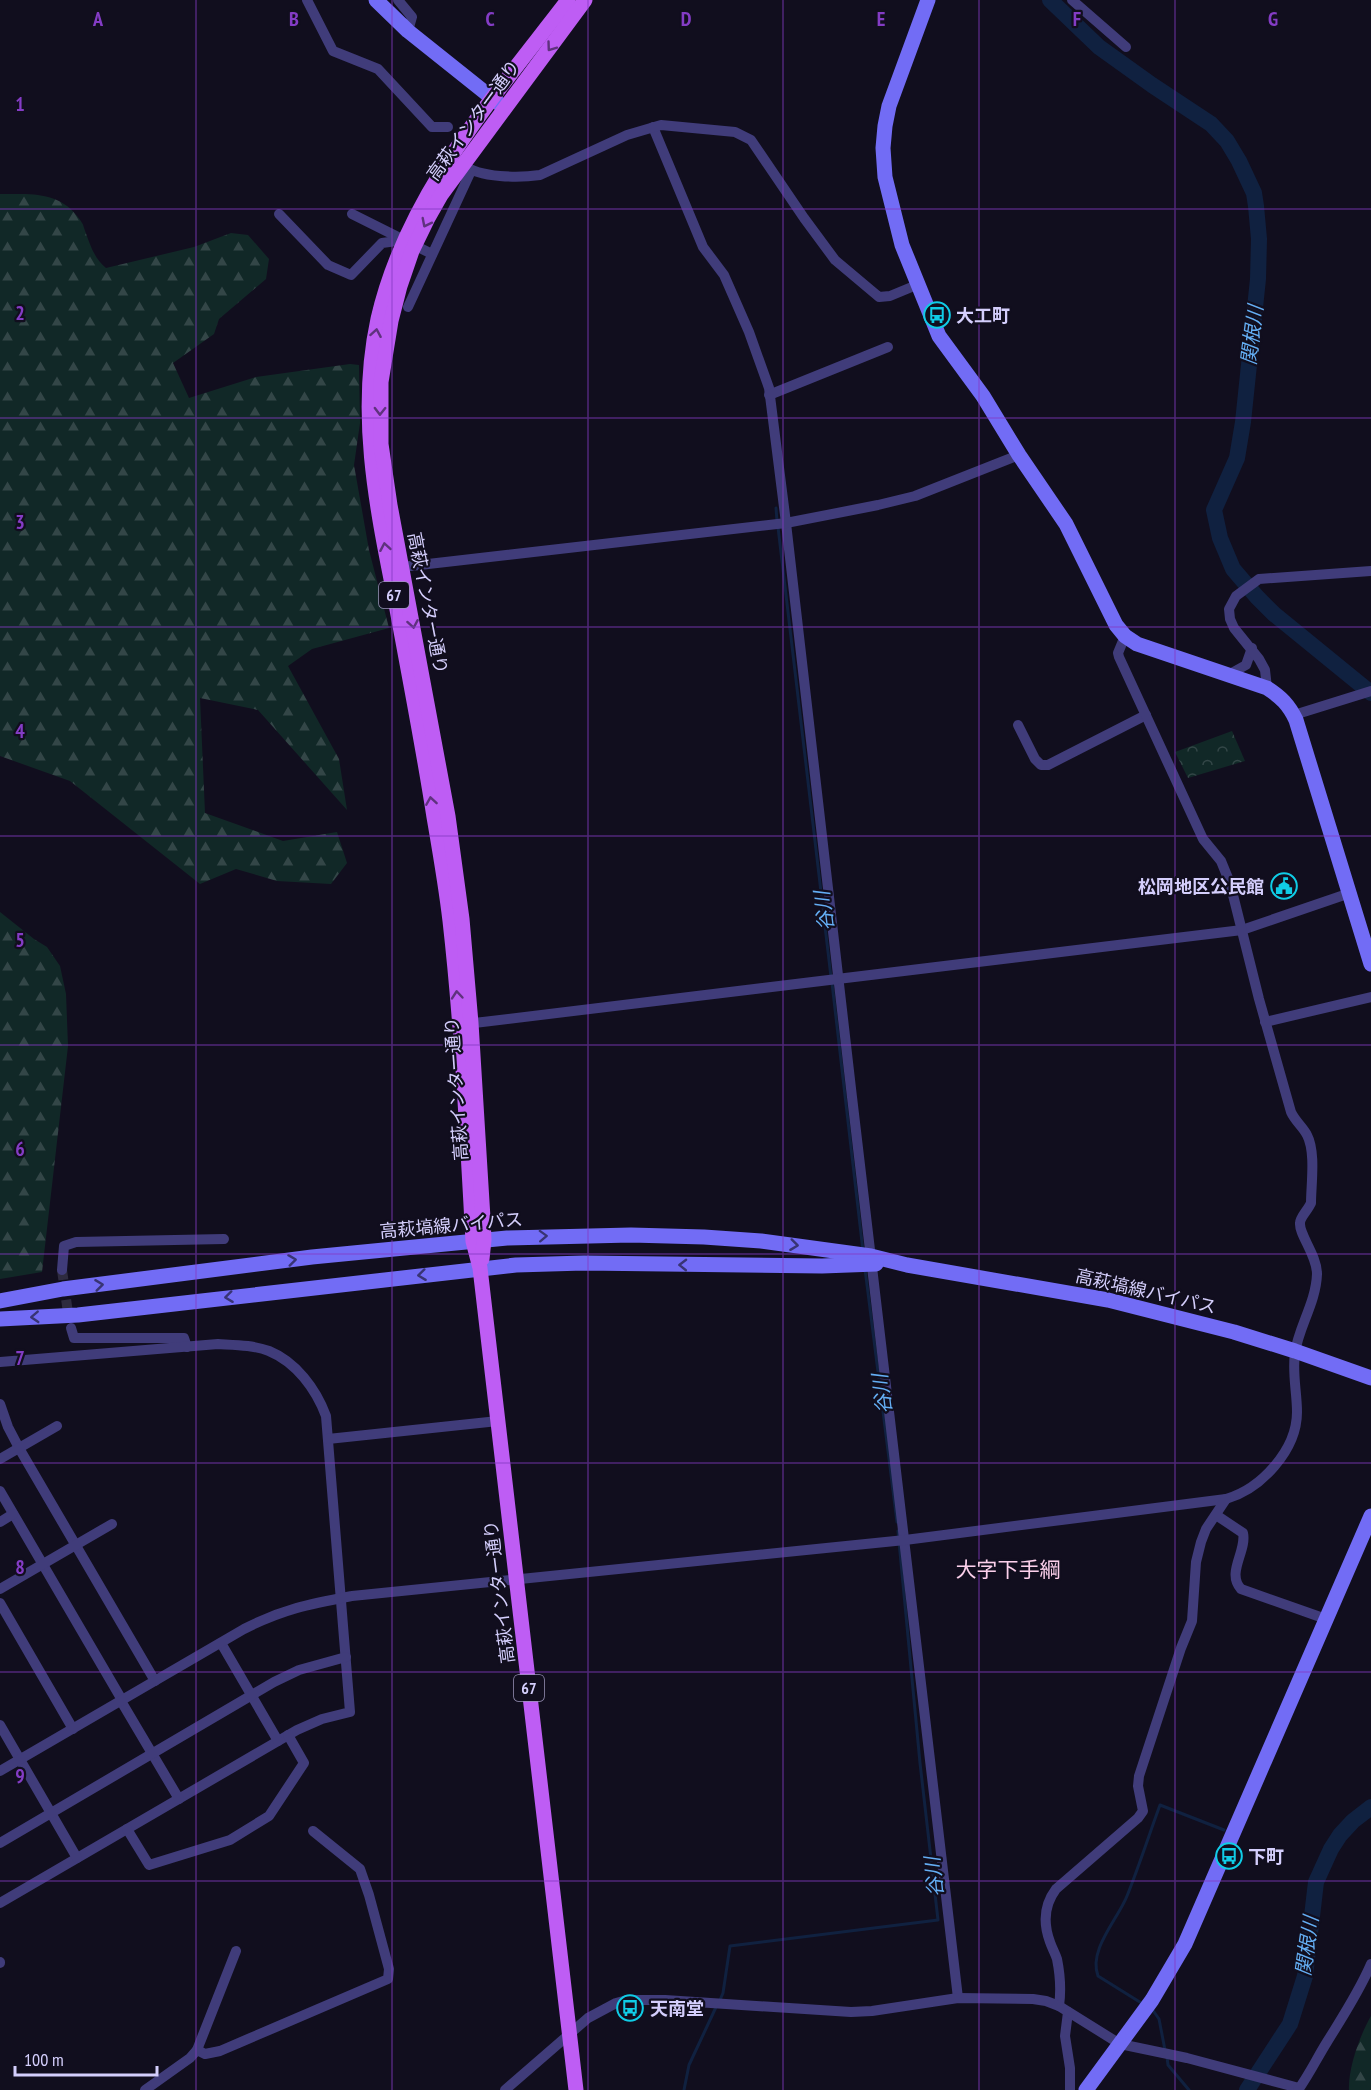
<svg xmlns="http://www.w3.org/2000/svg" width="1371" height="2090" font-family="'PT Sans Narrow','Noto Sans JP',sans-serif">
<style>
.forest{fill:url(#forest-firs)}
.park{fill:url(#park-crowns)}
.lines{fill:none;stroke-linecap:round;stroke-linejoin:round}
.stream{stroke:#102140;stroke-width:3}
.river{stroke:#102140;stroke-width:16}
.street-tunnel{stroke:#2e2b3f;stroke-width:10;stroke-dasharray:10 5;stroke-linecap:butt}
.street{stroke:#403c7a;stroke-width:10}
.secondary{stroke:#726cf5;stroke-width:15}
.primary{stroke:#be5df4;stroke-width:15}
.oneway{stroke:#5f327e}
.oneway2{stroke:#383474}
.grid{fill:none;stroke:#843cc5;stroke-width:1.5;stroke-opacity:0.55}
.labels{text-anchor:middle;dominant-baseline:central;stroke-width:4.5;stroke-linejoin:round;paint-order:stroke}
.shield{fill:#110e1e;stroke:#9a94b9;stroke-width:1.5}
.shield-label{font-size:16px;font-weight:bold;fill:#d4cefc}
.street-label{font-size:18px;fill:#d4cefc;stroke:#110e1e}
.poi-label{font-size:18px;font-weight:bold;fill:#d4cefc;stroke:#110e1e;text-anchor:start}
.water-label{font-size:20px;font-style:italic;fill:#64aef4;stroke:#110e1e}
.quarter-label{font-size:21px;fill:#fcd0eb;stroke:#110e1e}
.grid-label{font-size:20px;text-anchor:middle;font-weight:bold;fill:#843cc5;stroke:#110e1e;stroke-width:4.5;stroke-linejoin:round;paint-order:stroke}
</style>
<defs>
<pattern id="forest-firs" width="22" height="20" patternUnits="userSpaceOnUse" patternTransform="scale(1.5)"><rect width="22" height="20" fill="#112827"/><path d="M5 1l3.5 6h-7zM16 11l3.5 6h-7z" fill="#334647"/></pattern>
<pattern id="park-crowns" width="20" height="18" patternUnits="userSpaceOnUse" patternTransform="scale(1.5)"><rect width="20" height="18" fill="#112827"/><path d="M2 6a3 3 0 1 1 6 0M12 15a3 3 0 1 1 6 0" fill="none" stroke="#334647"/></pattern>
</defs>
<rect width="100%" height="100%" fill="#110e1e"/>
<g class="forest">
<path d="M 0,194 C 29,194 58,191 77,216 C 80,220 83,223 84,228 C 90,244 93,257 106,268 L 194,247 L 231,233 L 248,235 L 269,259 L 266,279 L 219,319 L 214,334 L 173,363 L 189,398 L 256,377 L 350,364 L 359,365 L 360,423 L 354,465 L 369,550 L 389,628 L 312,649 L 288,666 L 339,759 L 347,810 L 258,710 L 200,698 L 205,813 L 283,841 L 337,832 L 347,863 L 331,884 L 277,881 L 236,869 L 200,884 L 70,781 L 0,756 Z"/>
<path d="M 0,912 L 34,939 L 47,947 L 60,966 L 66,994 L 68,1046 L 42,1272 L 0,1279 Z"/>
<path d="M 1371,2016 L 1371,2090 L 1349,2090 C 1348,2068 1360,2035 1371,2016 Z"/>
</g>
<path class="park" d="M 1232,731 L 1245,761 L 1188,778 L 1175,752 Z"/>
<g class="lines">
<g class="stream">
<path d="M 776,508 L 777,521"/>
<path d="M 778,527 L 831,977"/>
<path d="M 832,983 L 863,1251"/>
<path d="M 865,1269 L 897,1522"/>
<path d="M 720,2000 L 723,1993 L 730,1946 L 938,1920 L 920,1763 L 898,1531"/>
<path d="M 1143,2004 L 1098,1976 C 1088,1950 1118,1919 1127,1896 C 1139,1866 1149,1835 1160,1805 L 1224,1830"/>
<path d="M 1152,2009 L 1159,2019 L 1165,2050"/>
<path d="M 1167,2057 L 1168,2065 L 1189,2090"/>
<path d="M 684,2090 L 689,2065 L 717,2005"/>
</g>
<g class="river">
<path d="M 1050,0 L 1099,47 L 1152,85 L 1211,124 L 1227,141 L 1239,161 L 1254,193 L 1256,206 L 1259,239 L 1258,279 L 1243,422 L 1237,458 L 1214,510 L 1220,538 L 1233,569 L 1257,597 L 1274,614 L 1371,693"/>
<path d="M 1247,2090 L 1290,2024 L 1305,1976 L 1316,1882 L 1331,1849 L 1340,1835 L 1353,1821 L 1371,1807"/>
</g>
<path class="street-tunnel" d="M 62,1270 L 69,1320"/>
<g class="street">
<path d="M 307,0 L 333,51 L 378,69 L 432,127 L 448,127"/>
<path d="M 398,0 L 412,17 L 408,31"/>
<path d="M 1072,0 L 1126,47"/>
<path d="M 653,127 L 703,247 L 724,275 L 749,332 L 769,388 L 786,523 L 852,1097 L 958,1998"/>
<path d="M 463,165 C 480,178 519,178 540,175 L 627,135 L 661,125 L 735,132 L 751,140 L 804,218 L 835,260 L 879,297 L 890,296 L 919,284"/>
<path d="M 279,214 L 328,265 L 351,275 L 382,243 L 404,240"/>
<path d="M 352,214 L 432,254"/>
<path d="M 408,307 L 471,171"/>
<path d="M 769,395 L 888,347"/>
<path d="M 402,567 L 786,523 L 878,505 L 915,496 L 1019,455"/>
<path d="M 1228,675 L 1246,665 L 1252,648"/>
<path d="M 1267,688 L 1265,670 L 1259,659 L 1234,628 L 1230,619 L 1229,609 L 1236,596 L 1259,579 L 1371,571"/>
<path d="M 1294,715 L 1371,691"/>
<path d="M 1018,725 L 1035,759 L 1041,765 L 1048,765 L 1146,715"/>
<path d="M 1265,1022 L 1371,997"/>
<path d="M 466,1024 L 1242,930 L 1350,893"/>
<path d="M 62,1270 L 64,1246 L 76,1242 L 224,1239"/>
<path d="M 71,1328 L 74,1338 L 184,1338 L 187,1347"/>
<path d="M 0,1362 L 218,1344 C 235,1345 253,1345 269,1351 C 296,1362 316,1389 326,1416 L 350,1712 L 322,1719 L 297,1730 L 0,1903"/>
<path d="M 0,1404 L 8,1427 L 19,1448 L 155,1681"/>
<path d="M 328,1439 L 498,1421"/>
<path d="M 0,1459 L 57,1426"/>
<path d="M 0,1491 L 122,1700"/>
<path d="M 1216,1515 L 1243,1533 C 1247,1551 1226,1573 1241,1589 L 1326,1619"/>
<path d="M 0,1522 L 13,1514"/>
<path d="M 0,1589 L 112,1524"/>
<path d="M 0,1603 L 73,1729"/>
<path d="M 221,1643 L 278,1741"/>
<path d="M 121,1701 L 179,1799"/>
<path d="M 0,1725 L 77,1858"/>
<path d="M 0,1771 L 244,1629 C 283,1609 310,1604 352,1596 L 905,1540 L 1226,1499 C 1261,1489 1297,1450 1297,1412 C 1297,1392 1292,1373 1295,1353 C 1298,1328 1316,1303 1317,1274 C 1317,1255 1299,1235 1300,1223 C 1300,1217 1308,1210 1311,1203 C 1311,1185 1316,1152 1307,1135 C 1303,1127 1295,1121 1291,1112 L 1259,999 L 1230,883 L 1221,861 L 1203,839 L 1119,657 L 1118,653 L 1125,636"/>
<path d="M 127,1829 L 149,1865 L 230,1840 L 269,1816 L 304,1763 L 288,1735"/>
<path d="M 0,1843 L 274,1682 L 299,1670 L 346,1657"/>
<path d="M 0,1962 L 0,1963"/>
<path d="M 1059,2006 C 1061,1992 1060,1974 1057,1959 C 1055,1953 1052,1948 1050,1942 C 1043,1923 1044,1905 1056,1889 L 1138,1818 L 1143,1811 L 1138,1786 L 1139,1776 L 1181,1648 L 1192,1621 L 1196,1562 L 1201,1542 L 1206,1529 L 1226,1499"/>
<path d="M 1068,2012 L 1065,2036 L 1070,2068 L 1070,2090"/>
<path d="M 197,2050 L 205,2054 L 220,2051 L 388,1979 L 389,1969 L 369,1895 L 360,1869 L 313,1831"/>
<path d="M 145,2090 L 190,2058 L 197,2050 L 236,1951"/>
<path d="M 505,2090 L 588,2018 L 616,2003 L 627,2000 L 665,2000 L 851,2012 L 872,2011 L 958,1998 L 1033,1999 L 1046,2001 L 1059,2006 L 1120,2044 L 1187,2058 L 1299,2088"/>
<path d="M 1298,2090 C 1309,2075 1317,2058 1327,2042 C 1343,2016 1359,1992 1371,1964"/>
</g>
<g class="secondary">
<path d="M 376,0 L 408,31 L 502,106"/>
<path d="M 928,0 L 889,106 L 885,126 L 883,148 L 885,177 L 902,245 L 939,336 L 983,396 L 1019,455 L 1066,524 L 1116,625 L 1125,636 L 1137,644 L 1267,688 C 1281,697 1289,705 1296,720 L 1371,964"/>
<path d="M 0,1301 L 63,1289 L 312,1257 L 507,1238 L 631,1235 L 704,1237 L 761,1241 L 871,1256 L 907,1265 L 1108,1300 L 1234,1332 L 1295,1351 L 1371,1378"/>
<path d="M 0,1319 L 78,1315 L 516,1265 L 584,1263 L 822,1266 L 876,1264"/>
<path d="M 1086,2090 L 1152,2000 L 1185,1944 L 1371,1516"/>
</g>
<g class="primary">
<path d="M 568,0 C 493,98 406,196 378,319 C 357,416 377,509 396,604 C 409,675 423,746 434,817 C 440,852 446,886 450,921 C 462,1027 467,1135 473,1241 L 480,1268 L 576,2090"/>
<path d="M 482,1259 L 484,1240 L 483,1218 L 471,1023 L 462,919 L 448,816 L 390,505 L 381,444 L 381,382 L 391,321 L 400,286 L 412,251 L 428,218 L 441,195 L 463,165 L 585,0"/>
</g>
</g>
<defs><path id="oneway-chevron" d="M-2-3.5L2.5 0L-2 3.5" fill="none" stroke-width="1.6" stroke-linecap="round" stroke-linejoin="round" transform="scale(1.5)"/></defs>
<g class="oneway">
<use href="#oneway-chevron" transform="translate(551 47) rotate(126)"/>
<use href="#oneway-chevron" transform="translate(426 223) rotate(117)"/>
<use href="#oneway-chevron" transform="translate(376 333) rotate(-80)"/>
<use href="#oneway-chevron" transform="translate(380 411) rotate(91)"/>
<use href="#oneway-chevron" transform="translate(385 547) rotate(-100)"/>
<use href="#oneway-chevron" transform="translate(413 624) rotate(80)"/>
<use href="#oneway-chevron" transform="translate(431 801) rotate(-99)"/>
<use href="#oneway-chevron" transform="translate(457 995) rotate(-95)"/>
</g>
<g class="oneway2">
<use href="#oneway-chevron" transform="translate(543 1236) rotate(-2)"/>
<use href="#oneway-chevron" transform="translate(794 1245) rotate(7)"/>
<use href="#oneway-chevron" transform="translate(292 1260) rotate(-7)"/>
<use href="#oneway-chevron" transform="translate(683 1265) rotate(-179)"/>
<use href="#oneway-chevron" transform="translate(422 1275) rotate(173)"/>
<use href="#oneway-chevron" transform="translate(99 1285) rotate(-7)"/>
<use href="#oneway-chevron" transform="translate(229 1297) rotate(173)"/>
<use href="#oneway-chevron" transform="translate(35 1317) rotate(177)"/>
</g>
<path class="grid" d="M 196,0 L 196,2090M 392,0 L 392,2090M 588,0 L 588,2090M 783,0 L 783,2090M 979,0 L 979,2090M 1175,0 L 1175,2090M 0,209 L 1371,209M 0,418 L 1371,418M 0,627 L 1371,627M 0,836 L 1371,836M 0,1045 L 1371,1045M 0,1254 L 1371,1254M 0,1463 L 1371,1463M 0,1672 L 1371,1672M 0,1881 L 1371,1881"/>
<defs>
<g id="bus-ring" transform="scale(1.35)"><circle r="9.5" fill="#110e1e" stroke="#10cce6" stroke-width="1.5"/><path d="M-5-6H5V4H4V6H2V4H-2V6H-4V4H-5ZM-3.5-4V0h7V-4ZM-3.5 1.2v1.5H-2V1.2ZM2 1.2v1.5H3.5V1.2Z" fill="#10cce6"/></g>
<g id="civic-ring" transform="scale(1.35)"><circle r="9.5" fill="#110e1e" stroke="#10cce6" stroke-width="1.5"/><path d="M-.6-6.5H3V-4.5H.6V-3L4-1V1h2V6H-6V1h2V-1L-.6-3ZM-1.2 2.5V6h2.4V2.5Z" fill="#10cce6"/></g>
</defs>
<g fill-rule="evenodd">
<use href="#bus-ring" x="937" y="315"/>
<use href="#civic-ring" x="1284" y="886"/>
<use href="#bus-ring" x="1229" y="1856"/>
<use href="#bus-ring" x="630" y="2008"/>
</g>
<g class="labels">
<g class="shield">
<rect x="379" y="582" width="30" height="26" rx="4.5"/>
<rect x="514" y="1675" width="30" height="26" rx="4.5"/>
</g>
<g class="shield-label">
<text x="394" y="595">67</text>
<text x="529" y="1688">67</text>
</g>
<g class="street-label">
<text transform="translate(473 120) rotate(-54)">高萩インター通り</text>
<text transform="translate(428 603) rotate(79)">高萩インター通り</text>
<text transform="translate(456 1089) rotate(-94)">高萩インター通り</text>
<text transform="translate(451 1225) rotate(-5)">高萩塙線バイパス</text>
<text transform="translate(1146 1291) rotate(13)">高萩塙線バイパス</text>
<text transform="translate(499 1592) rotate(-97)">高萩インター通り</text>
</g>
<g class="poi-label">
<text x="956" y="315">大工町</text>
<text x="1264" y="886" text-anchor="end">松岡地区公民館</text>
<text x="1248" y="1856">下町</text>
<text x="650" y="2008">天南堂</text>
</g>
<g class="water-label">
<text transform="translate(1252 335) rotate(-83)">関根川</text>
<text transform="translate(824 911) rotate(-97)">谷川</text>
<text transform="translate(882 1394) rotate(-97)">谷川</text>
<text transform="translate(934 1877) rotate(-96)">谷川</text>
<text transform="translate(1307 1946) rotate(-82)">関根川</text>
</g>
<g class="quarter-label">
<text x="1008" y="1569">大字下手綱</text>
</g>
</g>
<g class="grid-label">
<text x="98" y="26">A</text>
<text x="294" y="26">B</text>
<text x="490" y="26">C</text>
<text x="686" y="26">D</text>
<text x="881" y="26">E</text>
<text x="1077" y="26">F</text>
<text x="1273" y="26">G</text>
<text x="20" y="111">1</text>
<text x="20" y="320">2</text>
<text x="20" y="529">3</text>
<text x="20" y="738">4</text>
<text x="20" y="947">5</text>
<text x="20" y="1156">6</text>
<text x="20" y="1365">7</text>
<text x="20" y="1574">8</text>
<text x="20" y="1783">9</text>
</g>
<path d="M15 2066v9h142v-9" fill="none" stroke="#d4cefc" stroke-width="3"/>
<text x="24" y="2066" font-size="18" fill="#d4cefc" stroke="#110e1e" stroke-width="4.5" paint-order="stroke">100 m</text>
</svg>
